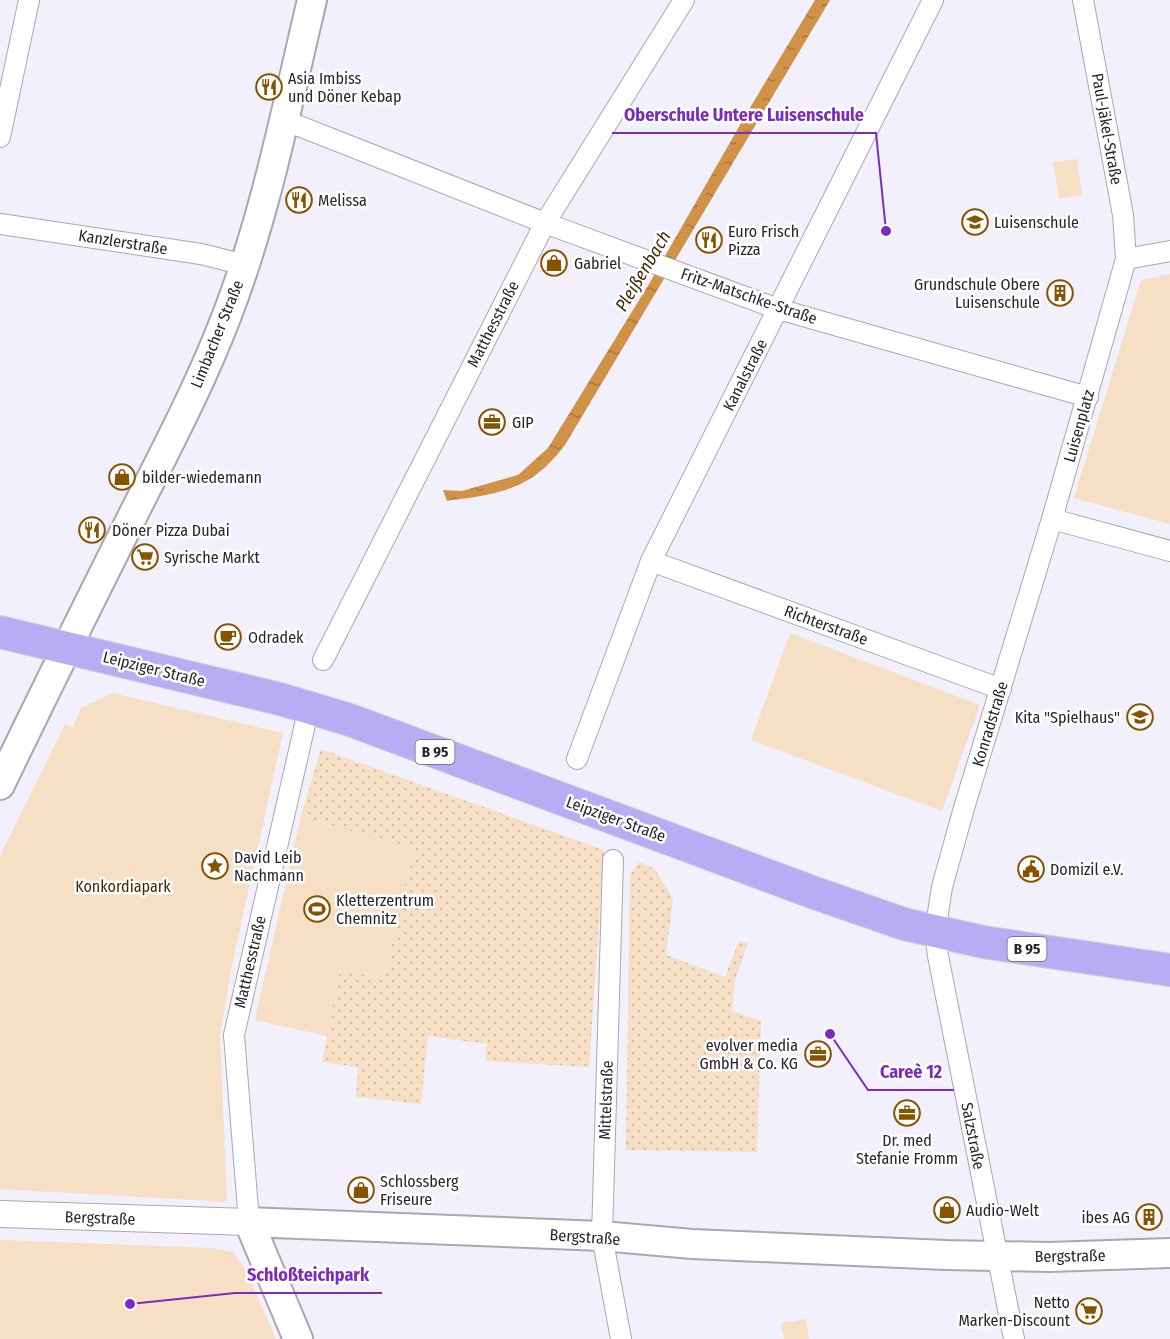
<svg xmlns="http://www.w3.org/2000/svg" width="1170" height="1339" font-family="'Fira Sans Condensed',sans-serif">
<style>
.grass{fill:url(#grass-dots)}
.park{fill:#f7dfc5}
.water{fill:url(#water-ripples)}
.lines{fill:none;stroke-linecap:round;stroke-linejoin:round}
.minor-casing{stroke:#a8a7b2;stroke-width:22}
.tertiary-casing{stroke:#a8a7b2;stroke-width:28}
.secondary-casing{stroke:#a8a7b2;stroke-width:32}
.primary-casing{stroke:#cfcfd0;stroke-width:34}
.minor{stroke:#fff;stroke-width:20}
.tertiary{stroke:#fff;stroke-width:26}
.secondary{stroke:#fff;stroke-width:28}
.primary{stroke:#baacf4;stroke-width:32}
.labels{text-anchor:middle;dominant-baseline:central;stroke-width:5;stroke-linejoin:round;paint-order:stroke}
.shield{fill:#fff;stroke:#68676b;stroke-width:1.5}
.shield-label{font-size:15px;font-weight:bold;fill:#27262b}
.poi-label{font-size:16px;fill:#27262b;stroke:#fff;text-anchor:start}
.street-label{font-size:16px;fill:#27262b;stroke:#fff}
.park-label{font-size:16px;fill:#422908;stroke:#fff}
.water-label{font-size:18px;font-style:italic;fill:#432a08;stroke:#fff}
.leader{fill:none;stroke:#7b2cbf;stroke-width:2}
.callout-dot{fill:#7b2cbf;stroke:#fff;stroke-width:2}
.callout-label{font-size:18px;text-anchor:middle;font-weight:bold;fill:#7b2cbf;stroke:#fff;stroke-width:5;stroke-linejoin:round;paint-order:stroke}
</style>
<defs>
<pattern id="grass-dots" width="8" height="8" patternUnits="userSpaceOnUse" patternTransform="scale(1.5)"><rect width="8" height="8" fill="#f7dfc5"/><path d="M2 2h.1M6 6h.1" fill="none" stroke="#d4bfa9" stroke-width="1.8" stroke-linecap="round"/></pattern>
<pattern id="water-ripples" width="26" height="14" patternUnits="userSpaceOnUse" patternTransform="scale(1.5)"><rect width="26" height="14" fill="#d09247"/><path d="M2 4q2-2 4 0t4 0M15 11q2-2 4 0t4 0" fill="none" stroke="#a9773b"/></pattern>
</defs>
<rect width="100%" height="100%" fill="#f1f0fc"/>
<g class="grass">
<path d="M 321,749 L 604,850 L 589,1067 L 485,1061 L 487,1044 L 428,1036 L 421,1104 L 356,1097 L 358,1067 L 322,1062 L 340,969 L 384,979 L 413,850 L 301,816 Z"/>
<path d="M 639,862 L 654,868 L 673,899 L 666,955 L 725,977 L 739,941 L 748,944 L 735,980 L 732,1011 L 761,1021 L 757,1152 L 626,1150 L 630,874 Z"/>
</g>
<g class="park">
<path d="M 1077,159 L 1082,195 L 1059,199 L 1053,162 Z"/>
<path d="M 1170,274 L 1170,524 L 1074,498 L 1141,280 Z"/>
<path d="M 790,633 L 980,705 L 942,811 L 751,740 Z"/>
<path d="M 113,693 L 283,733 L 232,965 L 220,1036 L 227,1202 L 0,1189 L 0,856 L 65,724 L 73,727 L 81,708 Z"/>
<path d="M 301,816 L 413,850 L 384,979 L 340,969 L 327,1036 L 255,1020 Z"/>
<path d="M 0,1240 L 212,1248 L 233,1252 L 246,1270 L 276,1339 L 0,1339 Z"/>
<path d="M 806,1319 L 809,1339 L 784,1339 L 781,1323 Z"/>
</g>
<path class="water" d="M 815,0 L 830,0 L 565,445 C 539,479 517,490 475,497 C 465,499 456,499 447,501 L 443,490 L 462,491 L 518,475 L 548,448 L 649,284 L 748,111 Z"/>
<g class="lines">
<g class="minor-casing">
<g id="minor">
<path d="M 284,120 L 545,223 L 778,309 L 1088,397"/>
<path d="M 0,137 L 29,0"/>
<path d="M 0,224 L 201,254 L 245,265"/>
<path d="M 1126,259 L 1170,251"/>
<path d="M 1052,519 L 1170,551"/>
<path d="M 651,561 L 1001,689"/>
<path d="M 323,660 L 545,223 L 684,0"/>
<path d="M 577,759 L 651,561 L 933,0"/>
<path d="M 613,860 L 602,1236 L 621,1339"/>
<path d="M 249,1222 L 234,1035 L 309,707"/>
<path d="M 1014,1339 L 938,956 L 935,932 L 942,887 L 964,808 L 1052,519 L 1126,259 L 1123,215 L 1083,0"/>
</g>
</g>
<g class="tertiary-casing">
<path id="tertiary" d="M 0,1214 L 249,1222"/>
</g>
<g class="secondary-casing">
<g id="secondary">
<path d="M 0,785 C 42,697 86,609 130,521 C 164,453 200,386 227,315 C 266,214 287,105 312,0"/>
<path d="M 298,1339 L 249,1222 L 602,1236 L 692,1244 L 946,1255 L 1049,1257 L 1170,1253"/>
</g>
</g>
<g class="primary-casing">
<path id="primary" d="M 0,632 L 280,699 L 350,720 L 812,892 L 904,924 L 983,942 L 1170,970"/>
</g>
<use href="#minor" class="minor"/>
<use href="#tertiary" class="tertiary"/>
<use href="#secondary" class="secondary"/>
<use href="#primary" class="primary"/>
</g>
<defs>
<g id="restaurant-ring" transform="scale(1.35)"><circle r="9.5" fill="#fff" stroke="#875300" stroke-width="1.5"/><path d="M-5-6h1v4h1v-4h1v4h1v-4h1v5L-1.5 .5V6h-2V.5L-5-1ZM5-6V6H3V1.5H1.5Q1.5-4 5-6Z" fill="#875300"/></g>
<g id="school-ring" transform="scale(1.35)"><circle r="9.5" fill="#fff" stroke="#875300" stroke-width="1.5"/><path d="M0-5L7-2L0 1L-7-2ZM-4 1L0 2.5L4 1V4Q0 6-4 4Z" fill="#875300"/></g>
<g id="shop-ring" transform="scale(1.35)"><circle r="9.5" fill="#fff" stroke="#875300" stroke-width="1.5"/><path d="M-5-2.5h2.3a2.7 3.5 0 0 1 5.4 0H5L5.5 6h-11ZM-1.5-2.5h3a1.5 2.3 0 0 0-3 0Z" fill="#875300"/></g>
<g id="building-ring" transform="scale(1.35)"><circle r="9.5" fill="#fff" stroke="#875300" stroke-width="1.5"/><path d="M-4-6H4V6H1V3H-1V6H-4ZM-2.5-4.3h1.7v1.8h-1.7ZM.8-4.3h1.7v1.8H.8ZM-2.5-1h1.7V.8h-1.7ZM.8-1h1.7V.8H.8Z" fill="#875300"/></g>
<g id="office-ring" transform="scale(1.35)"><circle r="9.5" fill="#fff" stroke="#875300" stroke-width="1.5"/><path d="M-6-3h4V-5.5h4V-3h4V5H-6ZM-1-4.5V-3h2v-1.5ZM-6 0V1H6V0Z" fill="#875300"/></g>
<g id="supermarket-ring" transform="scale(1.35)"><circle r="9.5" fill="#fff" stroke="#875300" stroke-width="1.5"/><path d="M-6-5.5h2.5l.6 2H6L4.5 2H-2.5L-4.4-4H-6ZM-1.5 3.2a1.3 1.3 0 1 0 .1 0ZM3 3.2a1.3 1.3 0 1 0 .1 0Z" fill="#875300"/></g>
<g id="cafe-ring" transform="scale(1.35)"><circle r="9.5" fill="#fff" stroke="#875300" stroke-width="1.5"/><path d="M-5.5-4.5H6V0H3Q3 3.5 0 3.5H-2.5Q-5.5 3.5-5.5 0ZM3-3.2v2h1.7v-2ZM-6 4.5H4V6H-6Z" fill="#875300"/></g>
<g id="sight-ring" transform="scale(1.35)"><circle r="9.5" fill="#fff" stroke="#875300" stroke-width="1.5"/><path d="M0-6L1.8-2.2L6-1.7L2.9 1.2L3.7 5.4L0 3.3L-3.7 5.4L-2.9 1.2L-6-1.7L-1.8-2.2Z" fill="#875300"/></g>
<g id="civic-ring" transform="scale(1.35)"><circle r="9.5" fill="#fff" stroke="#875300" stroke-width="1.5"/><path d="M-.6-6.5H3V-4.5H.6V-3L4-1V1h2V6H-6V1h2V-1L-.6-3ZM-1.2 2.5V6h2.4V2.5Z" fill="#875300"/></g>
<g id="stadium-ring" transform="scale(1.35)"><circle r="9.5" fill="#fff" stroke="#875300" stroke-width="1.5"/><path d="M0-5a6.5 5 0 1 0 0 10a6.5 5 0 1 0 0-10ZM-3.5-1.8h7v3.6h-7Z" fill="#875300"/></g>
</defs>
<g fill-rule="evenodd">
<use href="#restaurant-ring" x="269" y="87"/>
<use href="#restaurant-ring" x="299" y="200"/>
<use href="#school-ring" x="975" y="222"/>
<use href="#restaurant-ring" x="709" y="240"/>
<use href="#shop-ring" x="554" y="263"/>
<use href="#building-ring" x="1060" y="293"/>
<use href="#office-ring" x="492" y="422"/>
<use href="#shop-ring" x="122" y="477"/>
<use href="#restaurant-ring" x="92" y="530"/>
<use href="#supermarket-ring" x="145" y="557"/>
<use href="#cafe-ring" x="228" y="637"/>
<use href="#school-ring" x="1140" y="717"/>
<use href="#sight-ring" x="215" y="866"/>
<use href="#civic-ring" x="1031" y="869"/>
<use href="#stadium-ring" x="317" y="909"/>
<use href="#office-ring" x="818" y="1054"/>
<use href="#office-ring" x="907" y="1113"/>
<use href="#shop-ring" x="361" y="1190"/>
<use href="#shop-ring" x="947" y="1210"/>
<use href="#building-ring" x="1149" y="1217"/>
<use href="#supermarket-ring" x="1089" y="1311"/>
</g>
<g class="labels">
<g class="shield">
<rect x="415.5" y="740" width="39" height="24" rx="4.5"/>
<rect x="1007.5" y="937" width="39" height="24" rx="4.5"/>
</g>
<g class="shield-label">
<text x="435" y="752">B 95</text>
<text x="1027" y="949">B 95</text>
</g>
<g class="poi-label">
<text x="288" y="78">Asia Imbiss<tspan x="288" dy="18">und Döner Kebap</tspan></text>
<text x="318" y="200">Melissa</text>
<text x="994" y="222">Luisenschule</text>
<text x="728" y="231">Euro Frisch<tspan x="728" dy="18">Pizza</tspan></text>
<text x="574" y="263">Gabriel</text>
<text x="1040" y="284" text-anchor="end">Grundschule Obere<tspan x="1040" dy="18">Luisenschule</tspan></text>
<text x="512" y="422">GIP</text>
<text x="142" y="477">bilder-wiedemann</text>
<text x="112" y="530">Döner Pizza Dubai</text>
<text x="164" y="557">Syrische Markt</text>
<text x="248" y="637">Odradek</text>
<text x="1120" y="717" text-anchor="end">Kita "Spielhaus"</text>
<text x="234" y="857">David Leib<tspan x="234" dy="18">Nachmann</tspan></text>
<text x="1050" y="869">Domizil e.V.</text>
<text x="336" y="900">Kletterzentrum<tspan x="336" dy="18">Chemnitz</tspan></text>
<text x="798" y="1045" text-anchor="end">evolver media<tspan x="798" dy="18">GmbH &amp; Co. KG</tspan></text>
<text x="907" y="1140" text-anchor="middle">Dr. med<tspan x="907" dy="18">Stefanie Fromm</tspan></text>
<text x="380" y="1181">Schlossberg<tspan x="380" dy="18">Friseure</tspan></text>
<text x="966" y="1210">Audio-Welt</text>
<text x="1130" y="1217" text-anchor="end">ibes AG</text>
<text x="1070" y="1302" text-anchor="end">Netto<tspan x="1070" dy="18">Marken-Discount</tspan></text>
</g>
<g class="street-label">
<text transform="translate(1107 129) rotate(80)">Paul-Jäkel-Straße</text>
<text transform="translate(123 242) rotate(9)">Kanzlerstraße</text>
<text transform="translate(749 296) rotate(19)">Fritz-Matschke-Straße</text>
<text transform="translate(493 324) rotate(-63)">Matthesstraße</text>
<text transform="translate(217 334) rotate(-68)">Limbacher Straße</text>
<text transform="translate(745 375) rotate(-63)">Kanalstraße</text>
<text transform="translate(1079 426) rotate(-74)">Luisenplatz</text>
<text transform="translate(826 625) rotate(20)">Richterstraße</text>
<text transform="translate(154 669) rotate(14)">Leipziger Straße</text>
<text transform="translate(990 724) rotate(-73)">Konradstraße</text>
<text transform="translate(616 819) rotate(20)">Leipziger Straße</text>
<text transform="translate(250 962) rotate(-77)">Matthesstraße</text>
<text transform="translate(606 1100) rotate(-88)">Mittelstraße</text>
<text transform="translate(973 1136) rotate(79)">Salzstraße</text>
<text transform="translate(100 1218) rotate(2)">Bergstraße</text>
<text transform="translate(585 1237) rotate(4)">Bergstraße</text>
<text transform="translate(1070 1256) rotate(-1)">Bergstraße</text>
</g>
<g class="park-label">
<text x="123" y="886">Konkordiapark</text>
</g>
<g class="water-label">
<text transform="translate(643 271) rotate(-59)">Pleißenbach</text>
</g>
</g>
<path class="leader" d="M886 231L876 133H612M830 1034L868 1090H954M130 1304L235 1293H382"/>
<g class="callout-dot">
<circle cx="886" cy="231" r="6"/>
<circle cx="830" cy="1034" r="6"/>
<circle cx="130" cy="1304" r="6"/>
</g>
<g class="callout-label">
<text x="744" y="121">Oberschule Untere Luisenschule</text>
<text x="911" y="1078">Careè 12</text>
<text x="308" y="1281">Schloßteichpark</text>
</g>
</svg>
